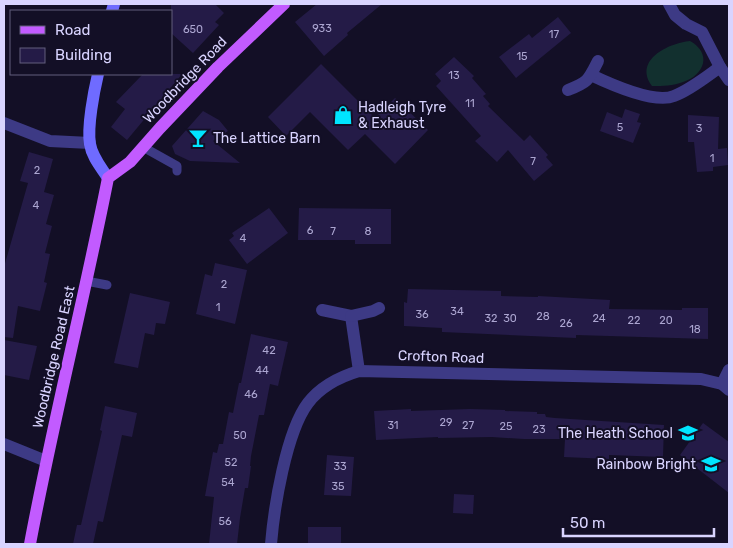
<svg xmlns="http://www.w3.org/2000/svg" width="733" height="548" font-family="Rubik,sans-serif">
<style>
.green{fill:#12302f}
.building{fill:#241b47}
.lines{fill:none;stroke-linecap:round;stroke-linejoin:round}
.lane{stroke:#3d3a85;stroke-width:9}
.street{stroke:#3d3a85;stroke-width:12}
.secondary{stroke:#6f6bff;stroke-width:12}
.primary{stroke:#c25bff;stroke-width:12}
.labels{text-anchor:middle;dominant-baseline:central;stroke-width:4;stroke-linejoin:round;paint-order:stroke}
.number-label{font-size:11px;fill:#aca6d1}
.street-label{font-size:14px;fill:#d9d4ff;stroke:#130f26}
.poi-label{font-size:14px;fill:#d9d4ff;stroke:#130f26;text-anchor:start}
</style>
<rect width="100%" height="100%" fill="#130f26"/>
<path class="green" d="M 690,41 C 712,53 705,75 683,82 C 673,86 663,86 652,86 C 633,60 669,43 690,41 Z"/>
<g class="building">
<path d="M 171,4 L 215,4 L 224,13 L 215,22 L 219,25 L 193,53 L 171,33 Z"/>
<path d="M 317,4 L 382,4 L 347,33 L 348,35 L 324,56 L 295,22 Z"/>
<path d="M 558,17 L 571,33 L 516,78 L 499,57 L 529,34 L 532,38 Z"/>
<path d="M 454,57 L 474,76 L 472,78 L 486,94 L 483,96 L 490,104 L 488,106 L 524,141 L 530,135 L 548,155 L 546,157 L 553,165 L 534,181 L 508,150 L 497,162 L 475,141 L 481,136 L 436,86 L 441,81 L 435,74 Z"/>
<path d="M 321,64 L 375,118 L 395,98 L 428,130 L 395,164 L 365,134 L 348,150 L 310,112 L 286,136 L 268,117 Z"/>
<path d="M 143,74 L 182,74 L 127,140 L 111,127 L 125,109 L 116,102 Z"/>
<path d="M 625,109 L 640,114 L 637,122 L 641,123 L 633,143 L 600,131 L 607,112 L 622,118 Z"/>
<path d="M 203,111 L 219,120 L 228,131 L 213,141 L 240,163 L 190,161 L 175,154 L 172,146 Z"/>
<path d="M 688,115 L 719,117 L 718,149 L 727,148 L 728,165 L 713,167 L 713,171 L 697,172 L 694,142 L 688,142 Z"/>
<path d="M 29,152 L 53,159 L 44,192 L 54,195 L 46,224 L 52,226 L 45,253 L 50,254 L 44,282 L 47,283 L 40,311 L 18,306 L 13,338 L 4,337 L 4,267 L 28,183 L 20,181 Z"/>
<path d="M 269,208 L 288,233 L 247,264 L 229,240 L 234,236 L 232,233 Z"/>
<path d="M 299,208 L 391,209 L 391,244 L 355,244 L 355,240 L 298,240 Z"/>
<path d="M 215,263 L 247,270 L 235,324 L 196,314 L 205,274 L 212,276 Z"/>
<path d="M 408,289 L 501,291 L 501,296 L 538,297 L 538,296 L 610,300 L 609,309 L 682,310 L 682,308 L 708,308 L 708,339 L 576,335 L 576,338 L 442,332 L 442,328 L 404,326 L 404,302 L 407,303 Z"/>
<path d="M 130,293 L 170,302 L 165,324 L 156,323 L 154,335 L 145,333 L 138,368 L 114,363 Z"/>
<path d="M 251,334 L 288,342 L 278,386 L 270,384 L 264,415 L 259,415 L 251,456 L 250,466 L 251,466 L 248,488 L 245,488 L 240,518 L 237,544 L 209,544 L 214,497 L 205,496 L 213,452 L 217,453 L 219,444 L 223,444 L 229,412 L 233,413 L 239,383 L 241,383 Z"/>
<path d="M 4,340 L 37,346 L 29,380 L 4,375 Z"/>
<path d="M 105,406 L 137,413 L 132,437 L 122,435 L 103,522 L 98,521 L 93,544 L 73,544 L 77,525 L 81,525 L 102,431 L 100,430 Z"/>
<path d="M 411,409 L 411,411 L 470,409 L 505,410 L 505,411 L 537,412 L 537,414 L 545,414 L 546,417 L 555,418 L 664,425 L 663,457 L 609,455 L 609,459 L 564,457 L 565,439 L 524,439 L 492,437 L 438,438 L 438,437 L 376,440 L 374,411 Z"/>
<path d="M 703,423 L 729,442 L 729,493 L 680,455 Z"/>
<path d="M 327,455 L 354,457 L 351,496 L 324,495 Z"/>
<path d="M 454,494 L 474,495 L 473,514 L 453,513 Z"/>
<rect x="308" y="527" width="33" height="17"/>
</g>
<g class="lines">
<g class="lane">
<path d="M 143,147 L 177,166 L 177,171"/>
<path d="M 86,281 L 107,285"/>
</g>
<g class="street">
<path d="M 669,4 L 675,15 L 686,24 L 702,32 L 720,67"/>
<path d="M 591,75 C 610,84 654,104 674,96 C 690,90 706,77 720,67 L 729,80"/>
<path d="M 568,90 C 588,82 588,81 598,61"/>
<path d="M 4,123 L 50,141 L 90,143"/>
<path d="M 322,310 L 351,316 L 359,371"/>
<path d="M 351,316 L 373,311 L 379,308"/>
<path d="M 722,384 L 729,370"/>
<path d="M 4,444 L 46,461"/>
<path d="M 271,544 C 274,508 286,432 308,403 C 321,386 339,377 359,371 L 701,379 L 722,384 L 729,390"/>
</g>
<g class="secondary">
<path d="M 112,11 L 114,4"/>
<path d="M 98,74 C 94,91 87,127 90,144 C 92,157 101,167 108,178"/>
</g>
<path class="primary" d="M 30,544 C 53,421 84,300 108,178 L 130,162 L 160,128 L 218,67 L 284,4"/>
</g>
<defs>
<g id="shop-bare" transform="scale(1.5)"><path d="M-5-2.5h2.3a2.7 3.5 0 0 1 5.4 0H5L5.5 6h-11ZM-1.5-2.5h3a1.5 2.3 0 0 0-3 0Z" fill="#00e5ff" stroke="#130f26" stroke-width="2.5" paint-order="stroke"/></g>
<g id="bar-bare" transform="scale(1.5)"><path d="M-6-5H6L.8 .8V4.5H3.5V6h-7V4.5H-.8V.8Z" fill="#00e5ff" stroke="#130f26" stroke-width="2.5" paint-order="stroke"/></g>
<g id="school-bare" transform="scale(1.5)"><path d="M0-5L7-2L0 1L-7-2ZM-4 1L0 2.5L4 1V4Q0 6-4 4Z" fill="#00e5ff" stroke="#130f26" stroke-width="2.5" paint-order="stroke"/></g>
</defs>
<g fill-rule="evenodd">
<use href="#shop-bare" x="343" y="115"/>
<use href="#bar-bare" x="198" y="138"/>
<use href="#school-bare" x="688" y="433"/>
<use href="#school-bare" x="711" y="464"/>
</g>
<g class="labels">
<g class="number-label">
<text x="322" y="28">933</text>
<text x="193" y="29">650</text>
<text x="554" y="34">17</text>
<text x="522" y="56">15</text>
<text x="454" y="75">13</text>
<text x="470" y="103">11</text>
<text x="620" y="127">5</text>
<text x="699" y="128">3</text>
<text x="712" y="158">1</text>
<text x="533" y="161">7</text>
<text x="37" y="170">2</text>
<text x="36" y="205">4</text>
<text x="310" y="230">6</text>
<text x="333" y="231">7</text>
<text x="368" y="231">8</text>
<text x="243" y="238">4</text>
<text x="224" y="284">2</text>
<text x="218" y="307">1</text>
<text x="457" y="311">34</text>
<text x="422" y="314">36</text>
<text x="543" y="316">28</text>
<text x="491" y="318">32</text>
<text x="510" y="318">30</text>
<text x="599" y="318">24</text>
<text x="634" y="320">22</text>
<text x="666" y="320">20</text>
<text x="566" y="323">26</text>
<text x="695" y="329">18</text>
<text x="269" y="350">42</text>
<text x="262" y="370">44</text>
<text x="251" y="394">46</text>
<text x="446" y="422">29</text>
<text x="393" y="425">31</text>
<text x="468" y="425">27</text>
<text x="506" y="426">25</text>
<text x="539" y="429">23</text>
<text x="240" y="435">50</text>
<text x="231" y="462">52</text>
<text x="340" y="466">33</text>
<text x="228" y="482">54</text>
<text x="338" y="486">35</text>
<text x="225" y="521">56</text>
</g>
<g class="street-label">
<text transform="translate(185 80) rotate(-46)">Woodbridge Road</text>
<text transform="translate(54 357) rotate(-77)">Woodbridge Road East</text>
<text transform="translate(441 357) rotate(2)">Crofton Road</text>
</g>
<g class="poi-label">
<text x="358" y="107">Hadleigh Tyre<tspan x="358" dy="16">&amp; Exhaust</tspan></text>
<text x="213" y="138">The Lattice Barn</text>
<text x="673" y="433" text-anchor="end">The Heath School</text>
<text x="696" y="464" text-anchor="end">Rainbow Bright</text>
</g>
</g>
<rect width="733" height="548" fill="none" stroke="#d9d4ff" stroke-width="10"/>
<rect x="10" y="10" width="162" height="65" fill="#130f26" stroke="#625e7d"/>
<rect x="20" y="26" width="25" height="8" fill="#c25bff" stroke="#625e7d"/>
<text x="55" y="35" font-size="15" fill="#d9d4ff">Road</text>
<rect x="20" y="48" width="25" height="15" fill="#241b47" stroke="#625e7d"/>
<text x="55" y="60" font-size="15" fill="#d9d4ff">Building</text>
<path d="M563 528v8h151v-8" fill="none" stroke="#d9d4ff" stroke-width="2.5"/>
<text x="570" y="528" font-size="15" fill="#d9d4ff" stroke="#130f26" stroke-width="4" paint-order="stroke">50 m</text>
</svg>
